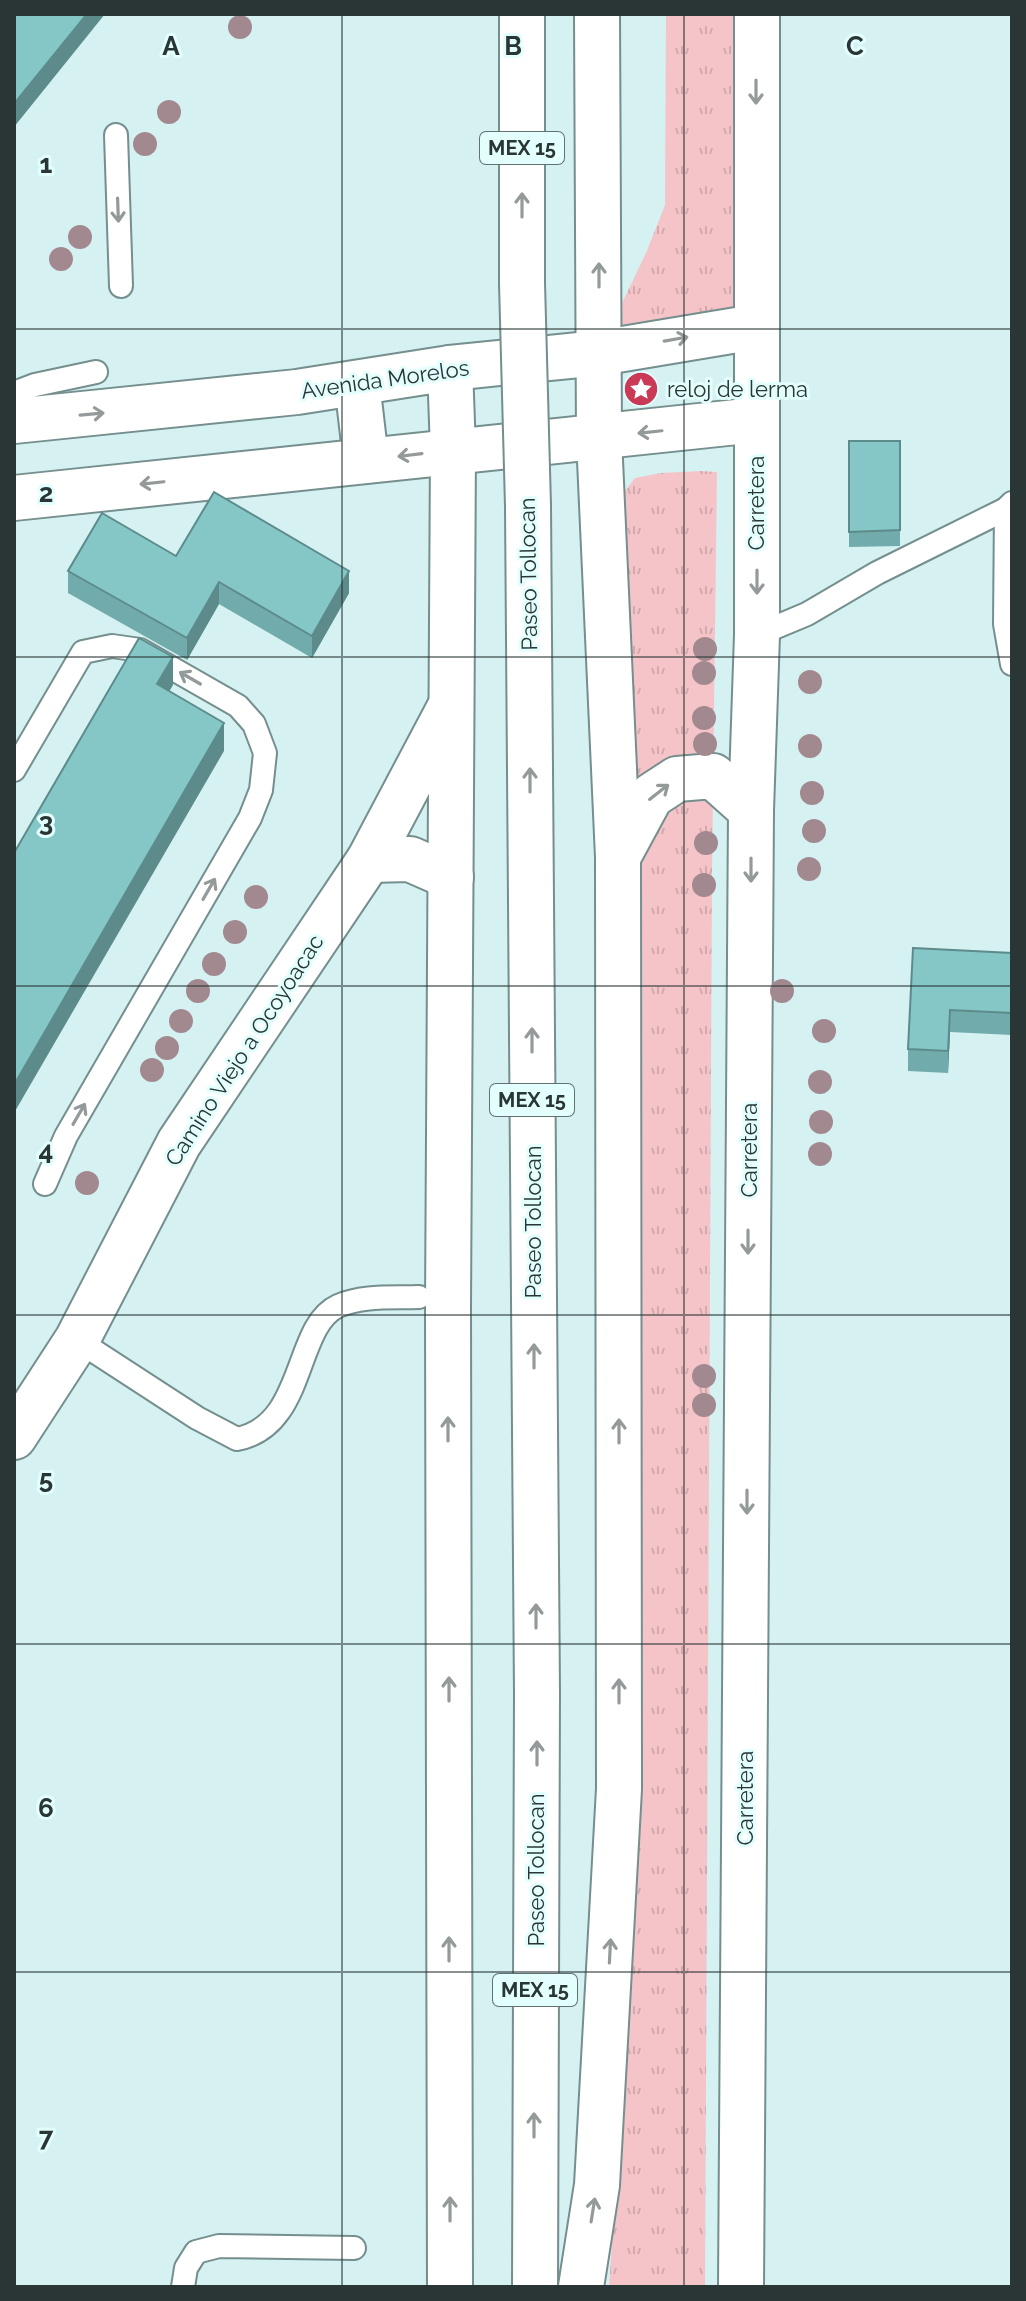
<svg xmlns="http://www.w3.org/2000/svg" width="1026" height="2301" font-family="Raleway,sans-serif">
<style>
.park{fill:url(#park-tufts)}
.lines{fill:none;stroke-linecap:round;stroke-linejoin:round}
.service-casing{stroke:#758e8e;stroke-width:26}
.minor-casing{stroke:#758e8e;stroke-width:48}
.secondary-casing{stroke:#758e8e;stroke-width:48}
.trunk-casing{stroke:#758e8e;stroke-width:48}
.service{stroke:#fff;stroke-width:22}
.minor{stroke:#fff;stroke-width:44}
.secondary{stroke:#fff;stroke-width:44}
.trunk{stroke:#fff;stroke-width:44}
.trunk-bridge-casing{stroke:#758e8e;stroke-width:48;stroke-linecap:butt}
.trunk-bridge{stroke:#fff;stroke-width:44}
.tree{fill:#a2898f}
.wall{fill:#72abab}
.shaded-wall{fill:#5d8b8b}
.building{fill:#85c7c7;stroke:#5d8b8b;stroke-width:2}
.oneway{stroke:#949a9a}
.grid{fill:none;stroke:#2a3535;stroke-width:2;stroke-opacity:0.55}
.labels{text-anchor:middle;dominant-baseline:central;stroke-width:6;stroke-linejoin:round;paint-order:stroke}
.shield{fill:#e2fffe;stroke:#617271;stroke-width:2}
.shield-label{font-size:20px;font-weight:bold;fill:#2a3535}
.street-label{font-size:22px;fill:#2a3535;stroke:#e2fffe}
.poi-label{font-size:22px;fill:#2a3535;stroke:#e2fffe;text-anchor:start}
.grid-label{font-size:26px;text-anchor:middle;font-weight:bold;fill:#2a3535;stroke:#e2fffe;stroke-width:6;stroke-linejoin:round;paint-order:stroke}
</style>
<defs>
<pattern id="park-tufts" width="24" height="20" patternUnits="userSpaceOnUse" patternTransform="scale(2)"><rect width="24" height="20" fill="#f5c4c8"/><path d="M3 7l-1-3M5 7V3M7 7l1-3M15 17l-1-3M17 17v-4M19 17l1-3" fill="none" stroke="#d2a9ac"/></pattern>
</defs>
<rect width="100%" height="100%" fill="#d5f1f1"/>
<g class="park">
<path d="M 666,14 L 761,14 L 755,335 L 600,349 L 646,253 L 665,205 Z"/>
<path d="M 701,471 L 717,472 L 712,869 L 705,2287 L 609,2287 L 632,1949 L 633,1693 L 621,496 L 635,478 L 661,473 Z"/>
</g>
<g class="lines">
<g class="service-casing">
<g id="service">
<path d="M 116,135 L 121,286"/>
<path d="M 14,393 L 35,385 L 96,372"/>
<path d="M 1006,509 L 1005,624 L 1012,664"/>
<path d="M 757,635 L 807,614 L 877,573 L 1006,509 L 1012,503"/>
<path d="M 14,770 L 83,652 L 112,646 L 140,650 L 238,706 L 254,724 L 265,753 L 261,790 L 250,818 L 66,1136 L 45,1184"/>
<path d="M 77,1340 L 197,1418 L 237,1439 C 306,1426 294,1326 338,1306 C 363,1295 392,1298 419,1297"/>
<path d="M 183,2287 L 186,2268 L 196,2252 L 219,2246 L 354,2248"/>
</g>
</g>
<g class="minor-casing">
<path id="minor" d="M 14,1437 L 77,1340 L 179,1143 L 369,860 L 451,705"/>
</g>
<g class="secondary-casing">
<g id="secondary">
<path d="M 357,383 L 366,460"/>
<path d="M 14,421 L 297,392 L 450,368 L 599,353 L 755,327"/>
<path d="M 14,498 L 756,420"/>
<path d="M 618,857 L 651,796 L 677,779 L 713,776 L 751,810"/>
<path d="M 369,860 L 410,859 L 451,877"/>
<path d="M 450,2287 L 448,1308 L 453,450 L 450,368"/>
<path d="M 741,2287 L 751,810 L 757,635 L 757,14"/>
</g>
</g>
<g class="trunk-casing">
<g id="trunk">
<path d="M 522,14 L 522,283"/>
<path d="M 528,506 L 537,1694 L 535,2287"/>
<path d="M 581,2287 L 597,2185 L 619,1789 L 618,857 L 599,438 L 597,14"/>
</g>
</g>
<use href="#service" class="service"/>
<use href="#minor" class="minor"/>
<use href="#secondary" class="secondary"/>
<use href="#trunk" class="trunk"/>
<g class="trunk-bridge-casing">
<path id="trunk-bridge" d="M 522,283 L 528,506"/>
</g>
<use href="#trunk-bridge" class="trunk-bridge"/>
</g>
<g class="tree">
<circle cx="240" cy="27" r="12"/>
<circle cx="169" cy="112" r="12"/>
<circle cx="145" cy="144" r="12"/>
<circle cx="80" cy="237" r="12"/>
<circle cx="61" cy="259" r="12"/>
<circle cx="705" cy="649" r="12"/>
<circle cx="704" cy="673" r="12"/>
<circle cx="810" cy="682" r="12"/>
<circle cx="704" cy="718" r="12"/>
<circle cx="705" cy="744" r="12"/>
<circle cx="810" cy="746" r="12"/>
<circle cx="812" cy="793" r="12"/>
<circle cx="814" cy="831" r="12"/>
<circle cx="706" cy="843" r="12"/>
<circle cx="809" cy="869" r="12"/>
<circle cx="704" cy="885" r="12"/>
<circle cx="256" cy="897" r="12"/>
<circle cx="235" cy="932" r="12"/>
<circle cx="214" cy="964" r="12"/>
<circle cx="198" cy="991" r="12"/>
<circle cx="782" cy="991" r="12"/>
<circle cx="181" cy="1021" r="12"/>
<circle cx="824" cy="1031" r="12"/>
<circle cx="167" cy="1048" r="12"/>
<circle cx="152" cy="1070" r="12"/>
<circle cx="820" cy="1082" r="12"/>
<circle cx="821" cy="1122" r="12"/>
<circle cx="820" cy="1154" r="12"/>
<circle cx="87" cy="1183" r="12"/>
<circle cx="704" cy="1376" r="12"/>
<circle cx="704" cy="1405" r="12"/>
</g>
<g class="wall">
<path d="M 849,441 L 900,441 L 900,546 L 849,547 Z"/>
<path d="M 176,556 L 349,593 L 312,658 L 219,604 L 187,660 L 68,593 L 68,571 Z"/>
<path d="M 1012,953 L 1012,1035 L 950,1032 L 948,1073 L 908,1071 L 908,1049 Z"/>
</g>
<g class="shaded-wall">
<path d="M 87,14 L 105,14 L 14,127 L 14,104 Z"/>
<path d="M 349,571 L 349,593 L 312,658 L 312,636 Z"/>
<path d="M 219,582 L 219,604 L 187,660 L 187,638 Z"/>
<path d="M 173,657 L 173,685 L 157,712 L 157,684 Z"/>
<path d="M 224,723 L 224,751 L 14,1113 L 14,1085 Z"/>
<path d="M 950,1010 L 950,1032 L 948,1073 L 948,1051 Z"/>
</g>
<g class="building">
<path d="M 14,14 L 87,14 L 14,104 Z"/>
<path d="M 849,441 L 900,441 L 900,530 L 849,532 Z"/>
<path d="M 214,492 L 349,571 L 312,636 L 219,582 L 187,638 L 68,571 L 102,513 L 176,556 Z"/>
<path d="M 139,638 L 173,657 L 157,684 L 224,723 L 14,1085 L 14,853 Z"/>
<path d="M 913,948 L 1012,953 L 1012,1013 L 950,1010 L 948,1051 L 908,1049 Z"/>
</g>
<defs><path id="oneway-shaft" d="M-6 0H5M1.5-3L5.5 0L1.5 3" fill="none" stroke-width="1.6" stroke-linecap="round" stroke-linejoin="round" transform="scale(2)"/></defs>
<g class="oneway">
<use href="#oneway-shaft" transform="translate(756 92) rotate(90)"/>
<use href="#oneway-shaft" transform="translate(522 205) rotate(-90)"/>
<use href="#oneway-shaft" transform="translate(118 210) rotate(88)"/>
<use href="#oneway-shaft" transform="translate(599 275) rotate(-90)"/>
<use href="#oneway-shaft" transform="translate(676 339) rotate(-10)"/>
<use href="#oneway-shaft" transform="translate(92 414) rotate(-5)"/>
<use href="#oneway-shaft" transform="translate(650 432) rotate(174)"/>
<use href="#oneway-shaft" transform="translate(410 455) rotate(173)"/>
<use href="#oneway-shaft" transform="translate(152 483) rotate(174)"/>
<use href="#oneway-shaft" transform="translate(757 582) rotate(90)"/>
<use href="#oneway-shaft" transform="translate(190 678) rotate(-150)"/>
<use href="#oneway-shaft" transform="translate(530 780) rotate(-90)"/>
<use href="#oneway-shaft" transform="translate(659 792) rotate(-38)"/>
<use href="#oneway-shaft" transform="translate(751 870) rotate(90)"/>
<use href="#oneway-shaft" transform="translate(209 889) rotate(-60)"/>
<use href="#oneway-shaft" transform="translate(532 1040) rotate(-90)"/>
<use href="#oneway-shaft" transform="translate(79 1114) rotate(-60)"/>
<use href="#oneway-shaft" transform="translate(748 1242) rotate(90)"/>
<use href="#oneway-shaft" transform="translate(534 1356) rotate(-90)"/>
<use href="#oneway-shaft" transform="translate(448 1429) rotate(-90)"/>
<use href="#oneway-shaft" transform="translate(619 1431) rotate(-90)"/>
<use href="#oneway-shaft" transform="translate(747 1502) rotate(90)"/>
<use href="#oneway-shaft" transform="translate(536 1616) rotate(-90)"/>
<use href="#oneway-shaft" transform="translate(449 1689) rotate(-90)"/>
<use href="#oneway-shaft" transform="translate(619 1691) rotate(-90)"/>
<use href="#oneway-shaft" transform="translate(537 1753) rotate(-90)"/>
<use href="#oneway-shaft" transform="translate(449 1949) rotate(-90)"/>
<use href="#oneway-shaft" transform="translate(610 1951) rotate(-87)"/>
<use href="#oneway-shaft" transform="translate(534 2125) rotate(-90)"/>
<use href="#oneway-shaft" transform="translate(450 2209) rotate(-90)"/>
<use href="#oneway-shaft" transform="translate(593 2210) rotate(-81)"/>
</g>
<path class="grid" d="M 342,14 L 342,2287M 684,14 L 684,2287M 14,329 L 1012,329M 14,657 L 1012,657M 14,986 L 1012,986M 14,1315 L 1012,1315M 14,1644 L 1012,1644M 14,1972 L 1012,1972"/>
<defs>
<g id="sight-disc" transform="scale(1.8)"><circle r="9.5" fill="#ca3a57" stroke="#e2fffe"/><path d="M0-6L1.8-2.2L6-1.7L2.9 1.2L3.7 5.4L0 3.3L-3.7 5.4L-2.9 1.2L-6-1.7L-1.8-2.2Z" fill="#fff"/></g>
</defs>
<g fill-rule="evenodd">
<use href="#sight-disc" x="641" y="389"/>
</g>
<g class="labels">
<g class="shield">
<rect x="480" y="132" width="84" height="32" rx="6"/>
<rect x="490" y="1084" width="84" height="32" rx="6"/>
<rect x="493" y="1974" width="84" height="32" rx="6"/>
</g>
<g class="shield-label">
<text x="522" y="148">MEX 15</text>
<text x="532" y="1100">MEX 15</text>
<text x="535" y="1990">MEX 15</text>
</g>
<g class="street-label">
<text transform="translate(385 379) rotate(-8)">Avenida Morelos</text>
<text transform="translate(756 503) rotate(-90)">Carretera</text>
<text transform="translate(528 574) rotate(-91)">Paseo Tollocan</text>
<text transform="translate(244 1050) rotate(-57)">Camino Viejo a Ocoyoacac</text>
<text transform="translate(749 1150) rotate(-90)">Carretera</text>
<text transform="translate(533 1222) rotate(-90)">Paseo Tollocan</text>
<text transform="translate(745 1798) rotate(-90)">Carretera</text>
<text transform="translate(536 1870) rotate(-90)">Paseo Tollocan</text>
</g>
<g class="poi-label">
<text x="667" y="389">reloj de lerma</text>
</g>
</g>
<g class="grid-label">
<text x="171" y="55">A</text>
<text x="513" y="55">B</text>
<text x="855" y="55">C</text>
<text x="46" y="173">1</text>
<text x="46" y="502">2</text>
<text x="46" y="831">3</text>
<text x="46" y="1160">4</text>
<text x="46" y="1488">5</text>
<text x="46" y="1817">6</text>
<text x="46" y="2146">7</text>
</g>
<rect width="1026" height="2301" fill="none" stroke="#2a3535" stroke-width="32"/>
</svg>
